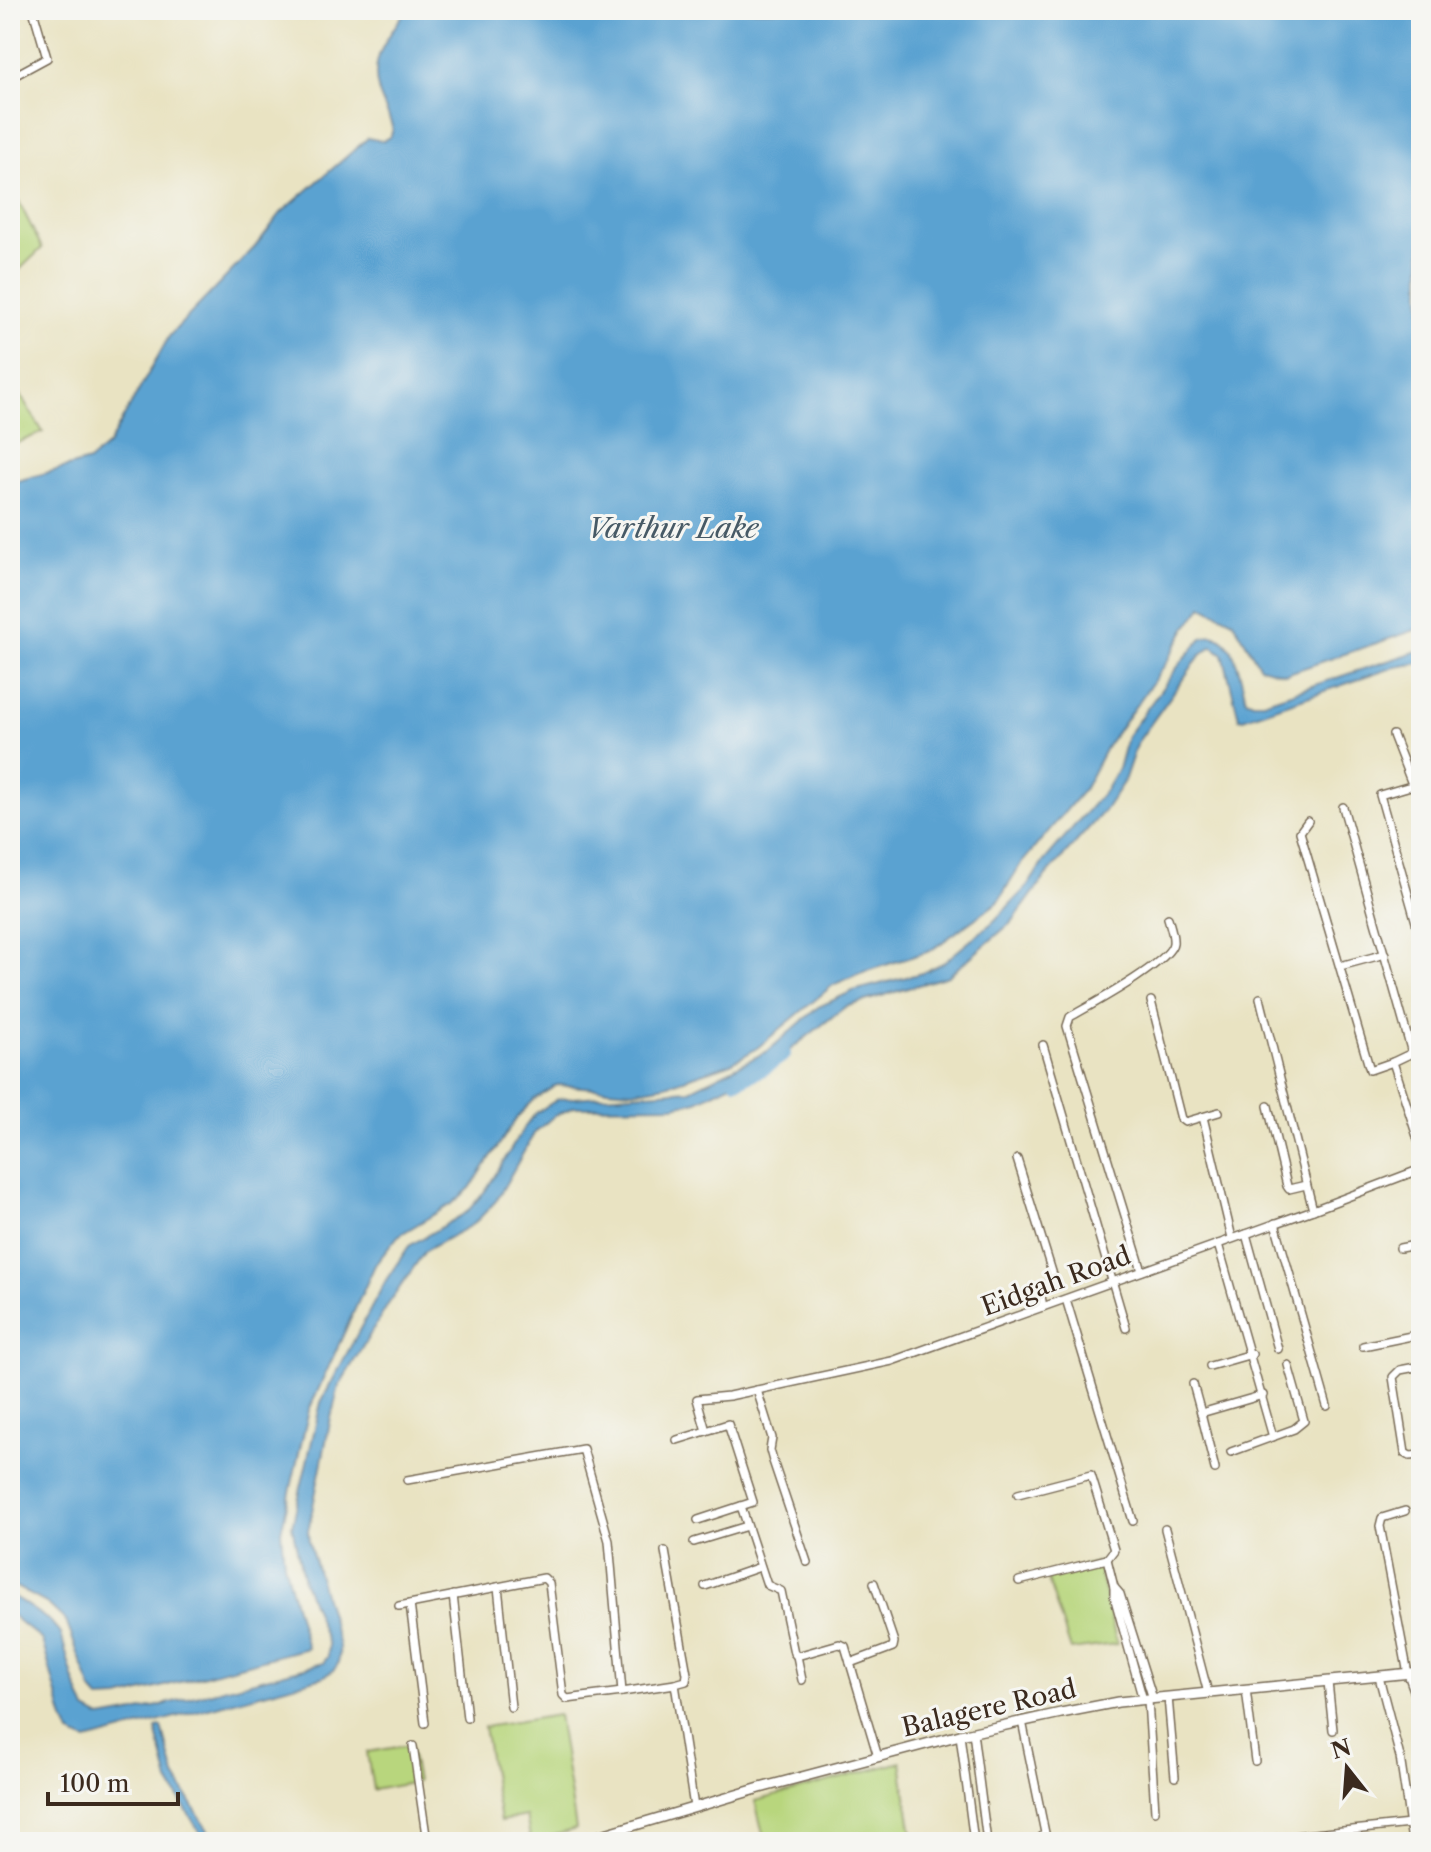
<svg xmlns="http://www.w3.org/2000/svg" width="1431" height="1852" font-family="'Libre Caslon Text',serif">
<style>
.green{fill:#b8d67d;stroke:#7a804e;stroke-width:2}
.water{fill:#5aa2d1;stroke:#4a6678;stroke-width:2}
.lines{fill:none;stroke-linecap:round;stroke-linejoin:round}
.river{stroke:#5aa2d1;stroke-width:16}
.minor-casing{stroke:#786b57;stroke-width:10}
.tertiary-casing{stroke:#786b57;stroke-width:12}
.minor{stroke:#fff;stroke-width:7}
.tertiary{stroke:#fff;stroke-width:9}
.labels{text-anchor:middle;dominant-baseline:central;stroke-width:6;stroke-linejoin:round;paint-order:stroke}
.street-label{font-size:26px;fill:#3b2a1e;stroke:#f6f6f2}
.water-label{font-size:28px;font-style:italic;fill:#475a66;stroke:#f6f6f2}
</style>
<rect width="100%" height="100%" fill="#f6f6f2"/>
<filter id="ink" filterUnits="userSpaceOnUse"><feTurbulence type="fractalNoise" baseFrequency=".0125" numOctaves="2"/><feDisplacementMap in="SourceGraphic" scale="16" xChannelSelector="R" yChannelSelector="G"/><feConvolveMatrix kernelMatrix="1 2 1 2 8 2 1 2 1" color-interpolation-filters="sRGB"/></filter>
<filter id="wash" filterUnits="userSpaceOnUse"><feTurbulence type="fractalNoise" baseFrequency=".006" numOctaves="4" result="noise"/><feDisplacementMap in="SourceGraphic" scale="32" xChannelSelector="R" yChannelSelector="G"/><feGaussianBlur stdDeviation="1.8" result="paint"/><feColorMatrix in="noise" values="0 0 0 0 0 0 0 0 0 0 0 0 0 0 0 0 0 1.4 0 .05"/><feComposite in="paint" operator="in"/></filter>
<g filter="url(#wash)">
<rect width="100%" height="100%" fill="#e9e3c2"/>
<g class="green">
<path d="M 10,184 L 42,248 L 10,279 Z"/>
<path d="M 10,378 L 43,432 L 10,446 Z"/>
<path d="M 1097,1562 L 1117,1644 L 1071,1650 L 1047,1577 Z"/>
<path d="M 558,1715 L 576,1829 L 531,1842 L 526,1816 L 500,1821 L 484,1727 Z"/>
<path d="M 410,1745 L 417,1782 L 373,1790 L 367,1752 Z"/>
<path d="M 901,1762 L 913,1842 L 765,1842 L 755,1801 Z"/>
</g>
<g class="water">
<path d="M 406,10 L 1421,10 L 1421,628 L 1286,674 L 1260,667 L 1233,621 L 1203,606 L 1186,628 L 1165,665 L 1107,746 L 1085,788 L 1020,865 L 998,902 L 930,951 L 860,973 L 833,985 L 756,1049 L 729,1064 L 666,1085 L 632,1091 L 557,1085 L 535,1099 L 519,1115 L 470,1188 L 453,1203 L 398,1236 L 375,1265 L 309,1410 L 281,1531 L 284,1564 L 307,1648 L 119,1698 L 99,1699 L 92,1691 L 66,1621 L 48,1604 L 10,1584 L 10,483 L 89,461 L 108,445 L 170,335 L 254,248 L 281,213 L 368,138 L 382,141 L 390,137 L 393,130 C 390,117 383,105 379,93 C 368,58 388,38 406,10 Z"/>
<path d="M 1211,635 C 1237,639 1240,678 1246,699 L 1253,702 L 1263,702 L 1421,650 L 1421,663 L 1395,667 L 1243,719 L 1239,718 L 1223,654 L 1212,646 L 1199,657 L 1137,743 L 1124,781 L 1104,811 L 1046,876 L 1012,922 L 948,976 L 845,1007 L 772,1064 L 697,1101 L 674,1106 L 574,1107 L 554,1116 L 535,1132 L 496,1201 L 475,1223 L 425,1251 L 389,1303 L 339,1386 L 330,1422 L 308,1531 L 309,1542 L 339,1646 C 340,1664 339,1668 323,1677 L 87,1741 L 70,1734 L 63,1717 L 42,1640 L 10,1614 L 10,1594 L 51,1622 L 61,1634 L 73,1678 L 86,1710 L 101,1718 L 135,1712 L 323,1663 L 328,1657 L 328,1645 L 304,1582 L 292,1526 L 321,1402 L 386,1280 L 409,1246 L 467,1212 L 486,1190 L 524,1128 L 536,1113 L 558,1099 L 690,1090 L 768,1051 L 818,1007 L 853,991 L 922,973 L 943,963 L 993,922 L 1027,887 L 1044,861 L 1106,789 L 1118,769 L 1127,736 L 1182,661 L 1202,638 Z"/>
<path d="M 162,1727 L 175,1776 L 215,1842 L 206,1842 L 169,1782 L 156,1728 Z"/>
</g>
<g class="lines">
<path class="river" d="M 737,1080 L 763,1068 L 783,1054"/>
</g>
</g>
<g filter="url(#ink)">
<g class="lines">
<g class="minor-casing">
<g id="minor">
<path d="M 10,78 L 47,58 L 33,10"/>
<path d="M 10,364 L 11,365"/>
<path d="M 1393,735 L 1412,784"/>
<path d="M 1421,783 L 1380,795 L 1421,940"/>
<path d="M 1343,807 L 1412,1053 L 1393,1062 L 1421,1149"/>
<path d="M 1308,821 L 1300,832 L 1370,1070 L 1393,1062"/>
<path d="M 1340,966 L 1385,954"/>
<path d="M 1260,998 L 1313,1210"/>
<path d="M 1151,1001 L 1181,1119 L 1185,1122 L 1219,1112"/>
<path d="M 1043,1045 L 1126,1328"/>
<path d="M 1268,1106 L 1287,1186 L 1289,1189 L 1306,1185"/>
<path d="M 1203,1117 L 1232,1238"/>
<path d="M 1017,1159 L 1053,1275 L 1051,1281 L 1040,1290 L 1043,1307"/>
<path d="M 1275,1223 L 1327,1406"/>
<path d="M 1246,1234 L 1278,1349"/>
<path d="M 1218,1244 L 1273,1437"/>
<path d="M 1400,1248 L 1421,1244"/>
<path d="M 1142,1271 L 1067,1026 L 1070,1017 C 1089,1006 1171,962 1173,943 C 1174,936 1170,925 1168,918"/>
<path d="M 1066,1299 L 1133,1521"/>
<path d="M 1363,1346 L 1421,1334"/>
<path d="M 1210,1366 L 1252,1354"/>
<path d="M 1421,1366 L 1400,1370 L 1393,1377 L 1405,1453 L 1410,1456 L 1421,1455"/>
<path d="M 1193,1384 L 1201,1413"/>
<path d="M 757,1390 L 772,1438 L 770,1450 L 773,1461 L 807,1562"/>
<path d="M 677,1440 L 706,1431"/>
<path d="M 1231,1452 L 1294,1429 L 1304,1421 L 1288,1365"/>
<path d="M 1215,1469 L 1201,1413 L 1263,1395"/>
<path d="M 407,1480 L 583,1449 L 609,1541 L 622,1692 L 675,1684"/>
<path d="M 1018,1494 L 1091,1475 L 1114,1550 L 1107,1559 L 1019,1581"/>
<path d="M 741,1506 L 767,1585 L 781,1591 L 794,1653 L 797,1656 L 839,1644 L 845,1646 L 878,1757"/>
<path d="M 1405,1511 L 1382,1518 L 1380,1526 L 1408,1674 L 1421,1710"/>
<path d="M 698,1520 L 753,1502 L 728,1424 L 706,1431 L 697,1399 L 729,1396 L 892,1361 L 1313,1210 L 1421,1169"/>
<path d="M 1165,1529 L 1208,1693"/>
<path d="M 694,1542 L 747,1526"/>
<path d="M 665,1551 L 687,1674 L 686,1681 L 675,1684 L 694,1807"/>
<path d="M 1107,1559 L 1114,1587"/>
<path d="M 705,1586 L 760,1567"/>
<path d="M 498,1587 L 511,1707"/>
<path d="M 453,1595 L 467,1718"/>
<path d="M 410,1604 L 425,1723"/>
<path d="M 399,1606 L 544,1578 L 549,1583 L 563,1695 L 567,1699 L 622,1692"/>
<path d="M 797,1656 L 802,1680"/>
<path d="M 850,1663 L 893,1647 L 894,1642 L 874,1583"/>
<path d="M 1379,1677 L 1400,1757 L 1406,1797"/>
<path d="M 1328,1682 L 1333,1730"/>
<path d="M 1246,1689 L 1255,1761"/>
<path d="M 1168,1697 L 1175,1777"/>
<path d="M 1143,1700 L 1114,1596 L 1114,1587 L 1120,1594 L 1153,1699"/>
<path d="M 1148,1700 L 1155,1811"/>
<path d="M 1022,1721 L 1045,1833 L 1037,1842"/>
<path d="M 973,1732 L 987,1842"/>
<path d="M 960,1735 L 974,1842"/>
<path d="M 413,1746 L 427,1842"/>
<path d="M 1236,1842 L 1410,1824"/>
<path d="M 1412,1842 L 1406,1797 L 1421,1794"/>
</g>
</g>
<g class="tertiary-casing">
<path id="tertiary" d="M 578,1842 L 760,1788 L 960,1735 L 1061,1713 L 1118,1702 L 1421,1672"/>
</g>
<use href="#minor" class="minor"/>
<use href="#tertiary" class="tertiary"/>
</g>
</g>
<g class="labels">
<g class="street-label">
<text transform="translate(1056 1281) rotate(-20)">Eidgah Road</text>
<text transform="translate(989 1708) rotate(-13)">Balagere Road</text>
</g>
<g class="water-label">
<text x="673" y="528">Varthur Lake</text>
</g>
</g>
<rect width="1431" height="1852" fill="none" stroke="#f6f6f2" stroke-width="40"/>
<g transform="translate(1347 1768) rotate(343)" stroke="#f6f6f2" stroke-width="6" paint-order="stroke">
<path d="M0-6L14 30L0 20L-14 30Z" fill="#3b2a1e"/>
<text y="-12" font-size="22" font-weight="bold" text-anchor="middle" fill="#3b2a1e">N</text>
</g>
<path d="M48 1792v12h130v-12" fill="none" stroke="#3b2a1e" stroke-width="4"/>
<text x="60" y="1792" font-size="24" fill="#3b2a1e" stroke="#f6f6f2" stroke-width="6" paint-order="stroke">100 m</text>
</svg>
